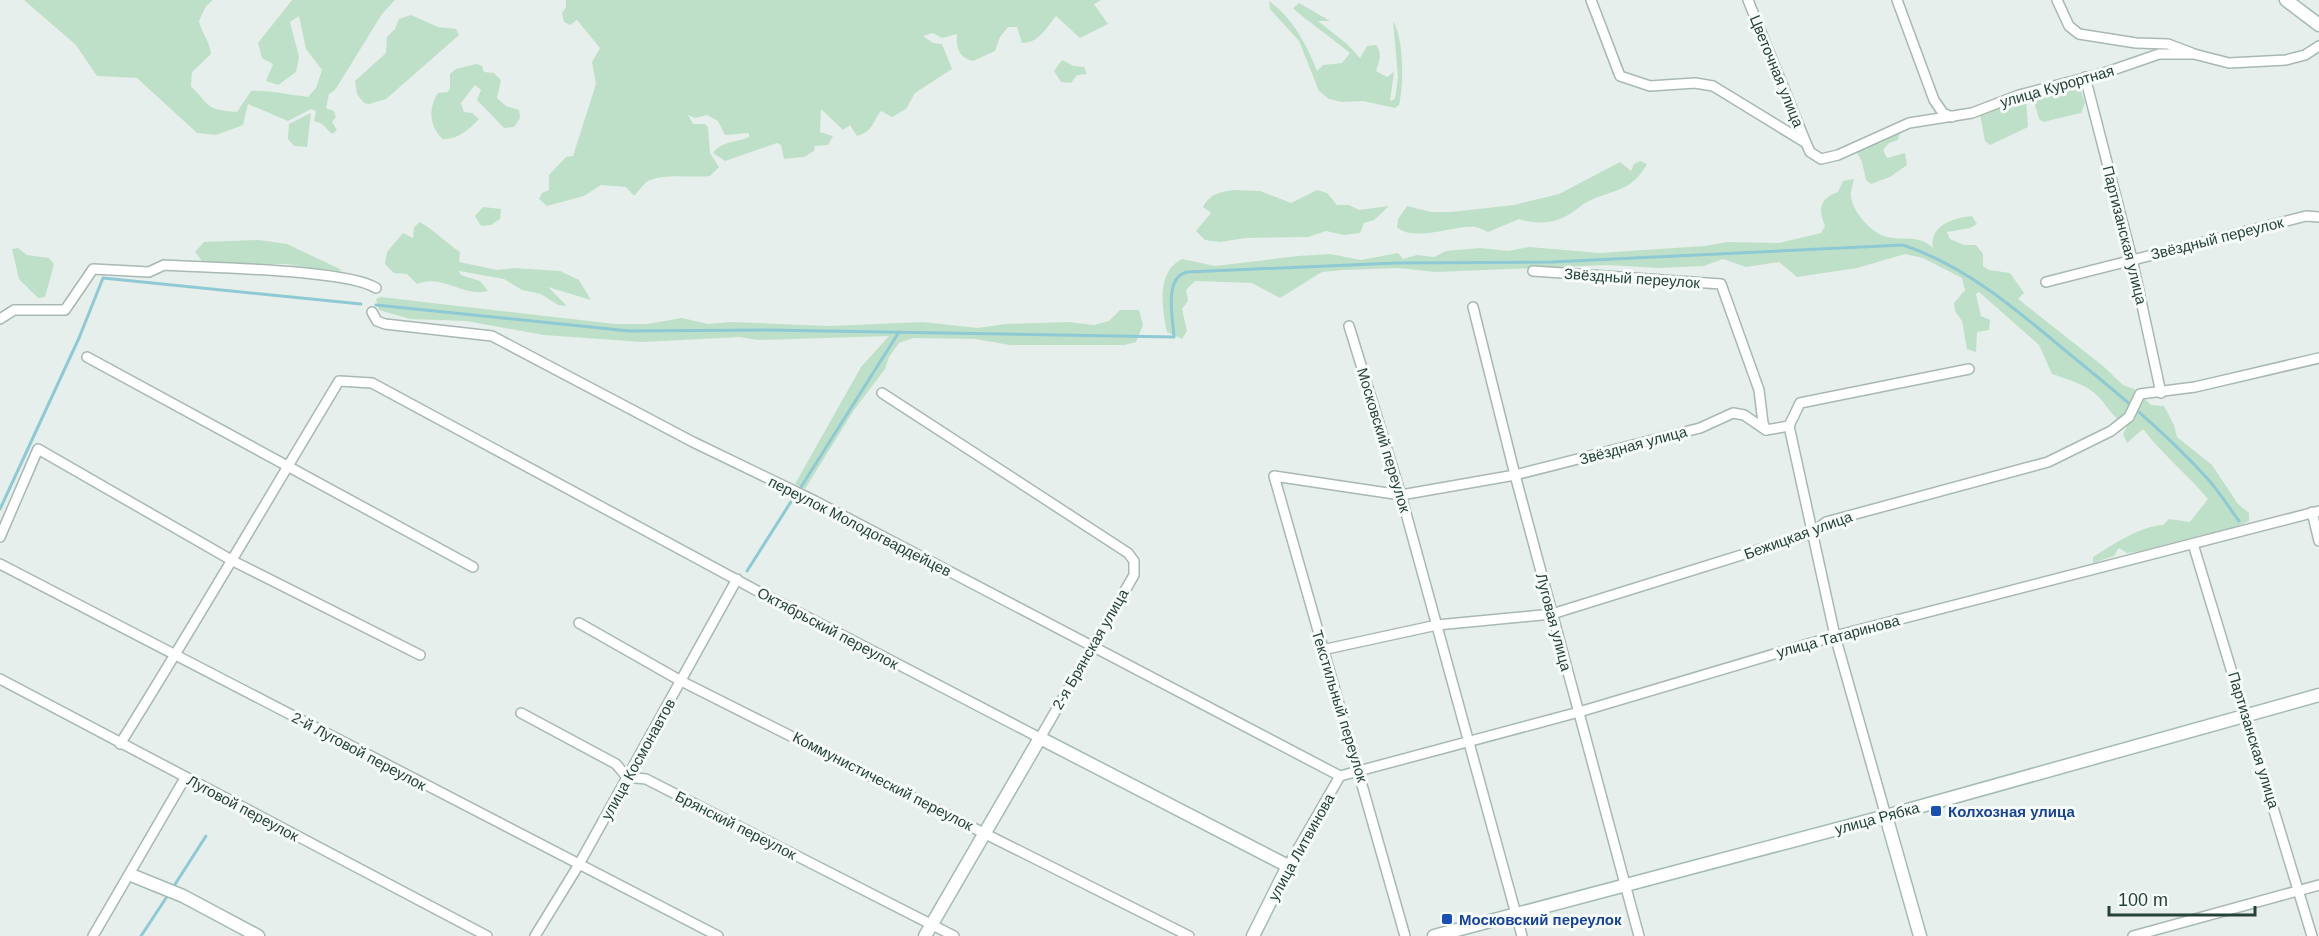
<svg xmlns="http://www.w3.org/2000/svg" width="2319" height="936" font-family="Arial,sans-serif">
<style>
.green{fill:#bfe0c8}
.lines{fill:none;stroke-linecap:round;stroke-linejoin:round}
.stream{stroke:#8ec9d4;stroke-width:3}
.street-casing{stroke:#a8b8b2;stroke-width:12}
.secondary-casing{stroke:#a4bbb3;stroke-width:15}
.street{stroke:#fff;stroke-width:9}
.secondary{stroke:#fff;stroke-width:12}
.transit-dot{fill:#1a4fb4;stroke:#f7fbf9;stroke-width:2}
.labels{text-anchor:middle;dominant-baseline:central;stroke-width:6;stroke-linejoin:round;paint-order:stroke}
.street-label{font-size:15px;fill:#24423a;stroke:#f7fbf9}
.transit-label{font-size:15px;font-weight:bold;fill:#164399;stroke:#f7fbf9;text-anchor:start}
</style>
<rect width="100%" height="100%" fill="#e6efeb"/>
<g class="green">
<path d="M 24,0 L 213,0 L 206,6 L 199,21 C 202,34 210,42 211,54 L 192,72 L 191,86 C 212,108 205,109 237,112 L 251,91 C 271,90 289,95 308,97 L 316,88 L 322,70 L 306,49 L 299,16 L 290,22 L 299,57 L 296,72 L 278,85 L 266,81 L 273,64 L 262,58 L 258,43 L 292,0 L 395,0 L 382,14 L 335,90 L 329,94 L 326,108 L 334,111 L 336,117 L 332,122 L 337,130 L 332,134 L 322,124 L 314,121 L 316,111 L 311,109 L 288,121 L 248,104 L 243,125 L 216,135 L 197,133 L 137,78 L 97,76 L 76,45 Z"/>
<path d="M 566,0 L 1101,0 L 1094,4 L 1108,24 L 1080,38 L 1056,16 C 1046,28 1039,43 1022,43 L 1017,27 L 1008,27 L 1000,37 L 995,51 L 973,61 C 958,57 956,47 957,34 L 942,38 L 933,33 L 923,36 L 933,43 L 942,44 L 952,69 L 915,93 L 906,109 L 892,117 L 881,111 C 872,122 874,131 857,136 L 850,125 L 843,130 L 821,109 L 820,132 L 833,136 L 828,145 L 815,146 L 814,151 L 804,157 L 784,159 L 781,145 L 777,143 L 725,161 L 713,153 C 722,141 735,143 749,137 L 749,133 L 725,135 L 718,121 L 707,115 L 695,118 L 688,115 L 693,124 L 705,124 L 708,127 L 710,153 L 719,167 L 710,176 C 692,178 664,173 648,181 C 643,184 638,192 634,196 L 626,187 L 601,185 L 584,196 L 547,206 L 539,199 L 542,193 L 549,190 L 549,175 L 566,157 L 573,156 L 596,84 L 592,62 L 600,48 L 577,20 L 570,25 L 564,22 L 562,13 L 566,7 Z"/>
<path d="M 1269,1 C 1292,17 1307,45 1317,71 L 1323,65 L 1342,63 L 1350,53 L 1297,12 L 1293,8 L 1299,3 L 1330,21 L 1318,21 L 1347,44 L 1360,58 L 1367,46 L 1376,45 C 1383,54 1379,61 1376,71 L 1387,77 L 1394,72 L 1390,101 L 1395,99 L 1398,77 L 1393,21 C 1404,38 1404,85 1399,105 L 1395,108 L 1363,101 L 1342,102 L 1329,99 L 1319,91 L 1299,41 L 1270,9 Z"/>
<path d="M 411,15 L 438,27 L 456,29 L 459,35 L 386,99 L 369,104 L 364,103 L 357,94 L 355,81 L 386,53 L 387,37 L 395,29 L 399,19 Z"/>
<path d="M 1062,60 L 1074,66 L 1084,67 L 1087,74 L 1077,75 L 1071,83 L 1061,82 L 1054,71 Z"/>
<path d="M 476,64 L 482,66 L 484,72 L 494,73 L 501,80 L 497,98 L 506,106 L 519,110 L 520,118 L 514,127 L 504,128 L 477,100 L 481,90 L 475,85 L 461,103 L 464,112 L 472,113 L 479,119 C 470,129 457,140 443,139 C 429,127 428,107 438,93 L 448,92 L 450,88 L 450,74 L 456,69 Z"/>
<path d="M 2078,83 L 2085,103 L 2081,113 L 2043,122 L 2039,119 L 2032,94 Z"/>
<path d="M 2015,93 L 2026,99 L 2028,127 L 1990,145 L 1985,141 L 1980,114 Z"/>
<path d="M 311,113 L 307,147 L 294,146 L 288,139 L 289,124 Z"/>
<path d="M 1900,130 L 1898,140 L 1889,143 L 1883,150 L 1887,158 L 1905,153 L 1907,165 L 1890,177 L 1871,184 L 1866,180 L 1862,162 L 1856,150 Z"/>
<path d="M 1640,161 L 1647,164 C 1632,191 1616,189 1591,200 C 1581,204 1574,213 1564,217 C 1551,224 1532,224 1519,219 L 1488,232 C 1485,231 1479,227 1475,227 C 1454,225 1414,243 1397,227 L 1398,219 L 1407,206 L 1431,212 L 1451,212 L 1514,205 L 1559,194 L 1620,162 L 1631,171 L 1634,164 Z"/>
<path d="M 1854,179 C 1853,184 1850,192 1851,197 C 1853,212 1870,231 1884,236 C 1901,242 1918,233 1933,248 C 1929,225 1954,218 1972,216 L 1977,224 L 1970,228 L 1947,232 L 1950,239 L 1964,245 L 1976,245 L 1983,254 L 1983,266 L 1989,270 L 2010,273 L 2024,293 L 2018,299 L 2103,366 L 2123,385 L 2134,389 L 2151,405 L 2164,406 L 2174,425 L 2177,437 L 2212,465 L 2238,504 L 2249,513 L 2249,521 L 2239,526 L 2136,552 L 2127,553 L 2119,548 L 2114,556 L 2093,563 L 2093,557 C 2114,544 2138,527 2163,525 L 2169,519 L 2190,522 L 2208,499 C 2187,474 2162,454 2143,429 L 2127,443 L 2123,434 L 2128,424 C 2111,420 2107,402 2093,392 C 2081,383 2067,379 2052,374 L 2039,345 L 1979,292 L 1976,294 L 1981,316 L 1990,320 L 1989,330 L 1977,332 L 1976,352 L 1967,349 L 1962,321 L 1955,311 L 1954,303 L 1965,290 L 1962,278 L 1923,258 L 1905,254 L 1857,268 L 1797,277 L 1779,262 L 1746,267 L 1723,259 L 1704,266 L 1659,268 L 1607,265 L 1436,272 L 1398,268 L 1345,270 L 1322,272 L 1280,298 L 1252,283 L 1195,281 L 1186,290 L 1188,301 L 1182,309 L 1187,331 L 1182,339 L 1167,332 C 1162,308 1156,272 1182,259 L 1215,266 L 1298,256 L 1330,254 L 1361,260 L 1398,253 L 1403,259 L 1417,255 L 1434,257 L 1446,251 L 1480,248 L 1508,251 L 1529,247 L 1599,253 L 1704,246 L 1728,242 L 1779,243 L 1821,233 L 1825,226 C 1818,209 1819,199 1838,192 L 1843,181 Z"/>
<path d="M 1234,190 L 1260,191 L 1291,203 L 1317,190 L 1327,193 L 1337,205 L 1349,205 L 1359,210 L 1389,206 L 1374,220 L 1364,223 L 1360,233 L 1344,235 L 1326,231 L 1308,237 L 1245,238 L 1220,242 L 1205,240 L 1196,231 L 1211,213 L 1203,207 C 1210,194 1219,192 1234,190 Z"/>
<path d="M 483,207 L 501,209 L 500,219 L 491,225 L 481,226 L 475,216 Z"/>
<path d="M 420,222 C 435,231 445,242 460,252 L 459,262 L 497,270 L 514,268 L 560,271 L 579,280 L 591,300 L 548,287 L 567,306 L 558,305 L 541,294 L 522,290 L 504,279 L 459,271 L 461,275 L 480,281 L 488,291 C 464,298 442,273 417,284 L 407,274 L 394,273 L 385,264 L 387,252 L 403,233 L 413,238 L 414,227 Z"/>
<path d="M 259,240 L 287,244 L 342,270 L 333,272 L 287,264 L 213,265 L 202,261 L 195,252 L 204,242 Z"/>
<path d="M 18,248 L 27,255 L 49,258 L 54,264 L 45,297 L 38,298 L 19,279 L 12,249 Z"/>
<path d="M 381,297 L 615,324 L 647,324 L 682,318 L 708,324 L 732,322 L 830,326 L 923,322 L 978,328 L 1005,324 L 1068,322 L 1094,325 L 1109,321 L 1120,310 L 1139,310 L 1143,325 L 1136,342 L 1125,345 L 1010,345 L 975,339 L 913,338 L 899,343 L 889,357 L 885,369 L 854,410 L 805,489 L 795,484 L 861,367 L 889,336 L 758,340 L 740,337 L 642,342 L 544,335 L 466,321 L 410,319 L 379,310 L 376,299 Z"/>
</g>
<g class="lines">
<g class="stream">
<path d="M 376,305 L 629,331 L 766,330 L 1174,337 C 1173,319 1163,276 1188,272 L 1396,263 L 1552,262 L 1903,245 C 1966,266 2017,310 2067,352 C 2115,391 2164,431 2206,477 C 2218,490 2228,506 2239,521"/>
<path d="M 801,487 L 899,332"/>
<path d="M 0,509 L 79,338 L 103,278 L 361,304"/>
<path d="M 747,571 L 794,497"/>
<path d="M 172,889 L 206,836"/>
<path d="M 141,936 L 168,895"/>
</g>
<g class="street-casing">
<g id="street">
<path d="M 1591,0 L 1620,76 L 1650,86 L 1695,83 L 1713,86 L 1806,143"/>
<path d="M 1748,0 L 1806,143 L 1810,152 L 1821,159 L 1838,155 L 1909,123 L 1972,113 L 2019,95 L 2104,73 L 2159,54 L 2194,54 L 2229,63 L 2286,60 L 2305,55 L 2319,46"/>
<path d="M 1897,0 L 1934,100 L 1943,113 L 1952,117"/>
<path d="M 2057,0 L 2069,26 L 2079,34 L 2136,43 L 2168,44 L 2192,53"/>
<path d="M 2085,77 L 2132,259 L 2161,393"/>
<path d="M 1533,271 L 1721,284 L 1759,390 L 1763,423 L 1766,430"/>
<path d="M 2046,282 L 2306,216 L 2319,217"/>
<path d="M 1473,307 L 1515,475 L 1639,936"/>
<path d="M 372,312 L 377,321 L 385,324 L 492,336 L 693,442 L 815,501 L 1340,776"/>
<path d="M 0,319 L 14,310 L 65,310 L 93,269 L 149,272 L 164,265 C 207,268 347,269 376,288"/>
<path d="M 1349,326 L 1401,495 L 1522,936"/>
<path d="M 87,357 L 473,567"/>
<path d="M 1789,426 L 1835,636 L 1886,816"/>
<path d="M 2312,512 L 2319,541"/>
<path d="M 0,537 L 38,449 L 233,561 L 420,655"/>
<path d="M 2193,544 L 2312,936"/>
<path d="M 0,564 L 718,936"/>
<path d="M 579,623 L 681,681 L 1189,936"/>
<path d="M 1322,650 L 1437,625 L 1552,614 L 1812,533 L 1826,522 L 2048,462 L 2111,431 L 2129,417 L 2140,394 L 2195,387 L 2319,358"/>
<path d="M 0,679 L 487,936"/>
<path d="M 521,713 L 616,764 L 627,777 L 646,779 L 954,936"/>
<path d="M 120,744 C 195,624 266,502 339,381 L 372,383 L 763,594 L 1040,738 L 1134,575 L 1134,561 L 1128,553 L 882,393"/>
<path d="M 1288,866 L 1340,776 L 1579,712 L 1835,636 L 2319,511"/>
<path d="M 93,936 L 185,778"/>
<path d="M 535,936 L 578,866 L 737,579"/>
<path d="M 1405,936 L 1274,476 L 1401,495 L 1515,475 L 1700,428 L 1733,413 L 1744,415 L 1766,430 L 1789,426 L 1800,403 L 1969,369"/>
<path d="M 2133,936 L 2319,885"/>
</g>
</g>
<g class="secondary-casing">
<g id="secondary">
<path d="M 2286,0 L 2319,25"/>
<path d="M 1886,816 L 1920,936"/>
<path d="M 131,875 L 183,896 L 258,936"/>
<path d="M 925,936 L 1040,738 L 1288,866 L 1253,936"/>
<path d="M 1434,936 L 1886,816 L 2319,695"/>
</g>
</g>
<use href="#street" class="street"/>
<use href="#secondary" class="secondary"/>
</g>
<g class="transit-dot">
<rect x="1930" y="805" width="12" height="12" rx="3"/>
<rect x="1441" y="913" width="12" height="12" rx="3"/>
</g>
<g class="labels">
<g class="street-label">
<text transform="translate(1777 71) rotate(68)">Цветочная улица</text>
<text transform="translate(2057 86) rotate(-16)">улица Курортная</text>
<text transform="translate(2125 235) rotate(76)">Партизанская улица</text>
<text transform="translate(2217 238) rotate(-14)">Звёздный переулок</text>
<text transform="translate(1632 278) rotate(4)">Звёздный переулок</text>
<text transform="translate(1384 440) rotate(73)">Московский переулок</text>
<text transform="translate(1633 445) rotate(-15)">Звёздная улица</text>
<text transform="translate(860 526) rotate(27)">переулок Молодогвардейцев</text>
<text transform="translate(1798 535) rotate(-20)">Бежицкая улица</text>
<text transform="translate(1554 622) rotate(75)">Луговая улица</text>
<text transform="translate(828 628) rotate(28)">Октябрьский переулок</text>
<text transform="translate(1838 636) rotate(-15)">улица Татаринова</text>
<text transform="translate(1090 649) rotate(-60)">2-я Брянская улица</text>
<text transform="translate(1340 706) rotate(73)">Текстильный переулок</text>
<text transform="translate(2254 740) rotate(73)">Партизанская улица</text>
<text transform="translate(359 751) rotate(28)">2-й Луговой переулок</text>
<text transform="translate(638 759) rotate(-61)">улица Космонавтов</text>
<text transform="translate(883 781) rotate(27)">Коммунистический переулок</text>
<text transform="translate(243 808) rotate(28)">Луговой переулок</text>
<text transform="translate(1877 818) rotate(-15)">улица Рябка</text>
<text transform="translate(736 825) rotate(27)">Брянский переулок</text>
<text transform="translate(1301 847) rotate(-61)">улица Литвинова</text>
</g>
<g class="transit-label">
<text x="1948" y="811">Колхозная улица</text>
<text x="1459" y="919">Московский переулок</text>
</g>
</g>
<path d="M2109 906v9h146v-9" fill="none" stroke="#24423a" stroke-width="3"/>
<text x="2118" y="906" font-size="18" fill="#24423a" stroke="#f7fbf9" stroke-width="4.5" paint-order="stroke">100 m</text>
</svg>
